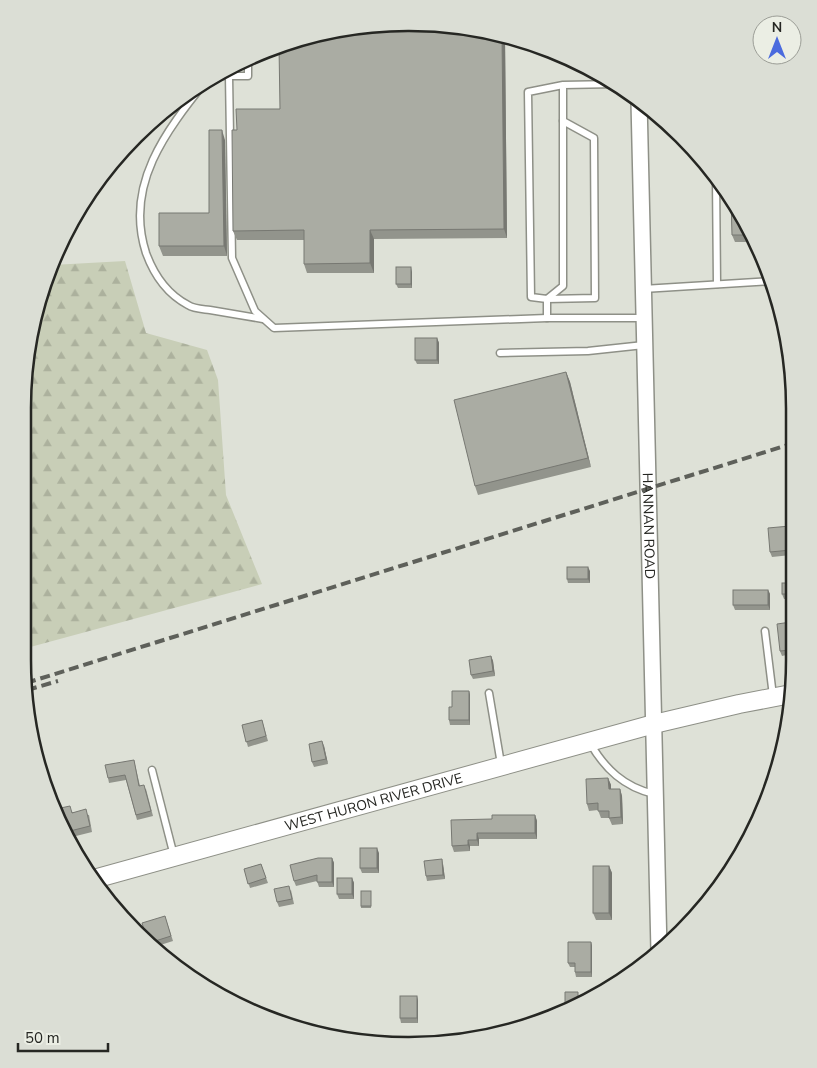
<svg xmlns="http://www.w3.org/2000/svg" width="817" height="1068" font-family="'Nunito Sans',sans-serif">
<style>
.forest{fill:url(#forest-firs)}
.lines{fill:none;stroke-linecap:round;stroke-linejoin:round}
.service-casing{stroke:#8e9087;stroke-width:9}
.tertiary-casing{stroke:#8e9087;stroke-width:18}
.secondary-casing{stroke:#8e9087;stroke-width:20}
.service{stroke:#fff;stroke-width:6}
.tertiary{stroke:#fff;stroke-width:15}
.secondary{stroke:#fff;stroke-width:18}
.rail{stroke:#5e605a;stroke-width:4;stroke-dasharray:10 5;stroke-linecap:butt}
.wall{fill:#92948c}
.shaded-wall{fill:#777872}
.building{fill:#aaaca3;stroke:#777872}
.labels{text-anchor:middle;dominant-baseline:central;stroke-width:5;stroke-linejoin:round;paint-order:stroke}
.street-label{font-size:14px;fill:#262723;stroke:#ebeee4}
.rim{fill:none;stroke:#262723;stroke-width:2.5}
</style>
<defs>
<pattern id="forest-firs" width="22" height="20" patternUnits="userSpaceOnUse" patternTransform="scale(1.25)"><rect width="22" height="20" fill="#c8ceb7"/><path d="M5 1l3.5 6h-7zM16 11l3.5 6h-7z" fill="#acb19d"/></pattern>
</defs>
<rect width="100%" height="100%" fill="#dee1d7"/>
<path class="forest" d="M 125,261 L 146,333 L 207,350 L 218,380 L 226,495 L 262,584 L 23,649 L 23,384 L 36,308 L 52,265 Z"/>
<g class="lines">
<g class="service-casing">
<g id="service">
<path d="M 215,76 L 248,76 L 248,59"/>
<path d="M 229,76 L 232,258 L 255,311 L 274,328 L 547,318 L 644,318"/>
<path d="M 206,81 C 166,131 124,185 146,253 C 154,275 167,294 188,305 C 194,309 203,309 210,310 C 228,313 245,316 263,319"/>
<path d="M 563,85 L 563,121 L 594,138 L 595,298 L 547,299 L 531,297 L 528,92 L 563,85 L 616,84"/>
<path d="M 716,178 L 717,284"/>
<path d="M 643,289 L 772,281"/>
<path d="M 547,299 L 563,286 L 563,121"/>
<path d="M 547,299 L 547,318"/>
<path d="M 500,353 L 588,351 L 644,345"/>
<path d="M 765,631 L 773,696"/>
<path d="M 489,693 L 501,764"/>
<path d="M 590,743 C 605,769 624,787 654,794"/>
<path d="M 152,770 L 174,856"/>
</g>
</g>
<g class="tertiary-casing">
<g id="tertiary">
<path id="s1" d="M 639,101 L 659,951"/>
</g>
</g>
<g class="secondary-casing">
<g id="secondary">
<path id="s2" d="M 94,879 L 654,724 L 739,704 L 791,694"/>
</g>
</g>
<use href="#service" class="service"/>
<use href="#tertiary" class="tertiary"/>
<use href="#secondary" class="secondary"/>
<g class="rail">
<path d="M 26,683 L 791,444"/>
<path d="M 27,690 L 58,681"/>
</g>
</g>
<g class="wall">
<path d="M 356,28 L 356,30 L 484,30 L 505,36 L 505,38 L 507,238 L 374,239 L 374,273 L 307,273 L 304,264 L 304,240 L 237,240 L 233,231 L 237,130 L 280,109 L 333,30 Z"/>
<path d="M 225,140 L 227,256 L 163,256 L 159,246 L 209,213 Z"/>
<path d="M 731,198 L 753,242 L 735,242 L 732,235 Z"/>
<path d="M 412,272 L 412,288 L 398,288 L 396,284 Z"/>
<path d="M 437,338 L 439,343 L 439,364 L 417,364 L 415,360 Z"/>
<path d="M 566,372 L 570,382 L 591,467 L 478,495 L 475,486 Z"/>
<path d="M 790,526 L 791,529 L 791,555 L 772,557 L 770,552 Z"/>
<path d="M 590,571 L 590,583 L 568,583 L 567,579 Z"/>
<path d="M 791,583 L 791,599 L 784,599 L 782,594 Z"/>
<path d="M 768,590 L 770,594 L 770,610 L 735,610 L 733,605 Z"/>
<path d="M 791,622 L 791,654 L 782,656 L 780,651 Z"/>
<path d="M 491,656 L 493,661 L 495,676 L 473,679 L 471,675 Z"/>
<path d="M 469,691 L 470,695 L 470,725 L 450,725 L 449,720 L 452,707 Z"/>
<path d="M 262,720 L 268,741 L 248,747 L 242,725 Z"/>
<path d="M 324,746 L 328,764 L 314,767 L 312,762 Z"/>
<path d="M 134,760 L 140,786 L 146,789 L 153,816 L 137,820 L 126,780 L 109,783 L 108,778 Z"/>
<path d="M 608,778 L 611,785 L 611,789 L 620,789 L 622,796 L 623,824 L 612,825 L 609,818 L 601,818 L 598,810 L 589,811 L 587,804 Z"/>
<path d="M 56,809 L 89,815 L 92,832 L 68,838 Z"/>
<path d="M 535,815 L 537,821 L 537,839 L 479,839 L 479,846 L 470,846 L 470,851 L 454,852 L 452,846 L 492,819 Z"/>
<path d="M 379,853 L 379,873 L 362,873 L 360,868 Z"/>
<path d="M 332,858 L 334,863 L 334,887 L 319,887 L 317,881 L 296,886 L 294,881 Z"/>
<path d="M 261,864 L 268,883 L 250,888 L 244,869 Z"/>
<path d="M 443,864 L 445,879 L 427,881 L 426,876 Z"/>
<path d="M 609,866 L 612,873 L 612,920 L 596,920 L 593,913 Z"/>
<path d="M 352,878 L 354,883 L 354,899 L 339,899 L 337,894 Z"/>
<path d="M 291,890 L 294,904 L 279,907 L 277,902 Z"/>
<path d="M 371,894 L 371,908 L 361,908 L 361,906 Z"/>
<path d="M 165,916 L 173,941 L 154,947 L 148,942 Z"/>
<path d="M 591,942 L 592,946 L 592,977 L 576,977 L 575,972 L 575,967 L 570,967 L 568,963 Z"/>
<path d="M 578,994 L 578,1002 L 571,1006 L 566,1006 L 565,1004 Z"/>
<path d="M 417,996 L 418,1001 L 418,1023 L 401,1023 L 400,1018 Z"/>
</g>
<g class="shaded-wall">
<path d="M 502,35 L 505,36 L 505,38 L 507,238 L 504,229 Z"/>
<path d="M 222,130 L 225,140 L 227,256 L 224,246 Z"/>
<path d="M 370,230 L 374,239 L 374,273 L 370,263 Z"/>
<path d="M 411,267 L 412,272 L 412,288 L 411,284 Z"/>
<path d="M 437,338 L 439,343 L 439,364 L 437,360 Z"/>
<path d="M 566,372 L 570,382 L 591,467 L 588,458 Z"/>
<path d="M 588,567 L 590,571 L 590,583 L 588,579 Z"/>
<path d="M 768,590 L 770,594 L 770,610 L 768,605 Z"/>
<path d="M 491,656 L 493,661 L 495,676 L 493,671 Z"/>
<path d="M 469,691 L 470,695 L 470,725 L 469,720 Z"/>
<path d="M 322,741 L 324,746 L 328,764 L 326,759 Z"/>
<path d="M 608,778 L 611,785 L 611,796 L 609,789 Z"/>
<path d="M 620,789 L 622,796 L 623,824 L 621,817 Z"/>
<path d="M 535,815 L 537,821 L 537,839 L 535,833 Z"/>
<path d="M 477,833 L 479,839 L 479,846 L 477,840 Z"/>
<path d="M 468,840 L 470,846 L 470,851 L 468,845 Z"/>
<path d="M 377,848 L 379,853 L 379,873 L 377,868 Z"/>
<path d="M 332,858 L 334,863 L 334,887 L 332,882 Z"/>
<path d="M 442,859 L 443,864 L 445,879 L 443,875 Z"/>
<path d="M 609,866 L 612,873 L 612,920 L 609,913 Z"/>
<path d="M 352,878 L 354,883 L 354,899 L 352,894 Z"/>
<path d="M 591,942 L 592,946 L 592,977 L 591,972 Z"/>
<path d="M 417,996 L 418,1001 L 418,1023 L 417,1018 Z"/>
</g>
<g class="building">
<path d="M 352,28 L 352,30 L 477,29 L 484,30 L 502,35 L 504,229 L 370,230 L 370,263 L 304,264 L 304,230 L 233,231 L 232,130 L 237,130 L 236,109 L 280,109 L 279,46 L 333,30 Z"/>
<path d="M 209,130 L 222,130 L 224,246 L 159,246 L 159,213 L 209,213 Z"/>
<path d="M 731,198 L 749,235 L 732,235 Z"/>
<rect x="396" y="267" width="15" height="17"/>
<rect x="415" y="338" width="22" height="22"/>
<path d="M 566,372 L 588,458 L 475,486 L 454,400 Z"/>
<path d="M 790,526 L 791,550 L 770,552 L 768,528 Z"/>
<rect x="567" y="567" width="21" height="12"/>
<rect x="782" y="583" width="9" height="11"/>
<rect x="733" y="590" width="35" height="15"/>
<path d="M 791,622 L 791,650 L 780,651 L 777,624 Z"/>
<path d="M 491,656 L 493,671 L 471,675 L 469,660 Z"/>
<path d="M 452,691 L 469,691 L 469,720 L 449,720 L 449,707 L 452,707 Z"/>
<path d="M 262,720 L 266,736 L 246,742 L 242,725 Z"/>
<path d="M 322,741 L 326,759 L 312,762 L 309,744 Z"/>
<path d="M 134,760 L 139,786 L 144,785 L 151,811 L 136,815 L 125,775 L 108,778 L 105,765 Z"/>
<path d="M 608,778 L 609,789 L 620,789 L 621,817 L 609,818 L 609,811 L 598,811 L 598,803 L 587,804 L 586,779 Z"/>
<path d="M 70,806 L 72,813 L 86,809 L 90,826 L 66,832 L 56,809 Z"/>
<path d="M 492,815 L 535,815 L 535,833 L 477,833 L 477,840 L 468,840 L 468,845 L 452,846 L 451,820 L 492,819 Z"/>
<rect x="360" y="848" width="17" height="20"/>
<path d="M 318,858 L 332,858 L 332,882 L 317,882 L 317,875 L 294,881 L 290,865 Z"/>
<path d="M 442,859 L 443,875 L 426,876 L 424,861 Z"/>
<path d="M 261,864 L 266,878 L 248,884 L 244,869 Z"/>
<rect x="593" y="866" width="16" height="47"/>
<rect x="337" y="878" width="15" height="16"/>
<path d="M 289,886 L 292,899 L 277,902 L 274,889 Z"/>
<rect x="361" y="891" width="10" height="15"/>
<path d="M 126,910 L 130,926 L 120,912 Z"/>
<path d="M 165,916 L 171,936 L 149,943 L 148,942 L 142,923 Z"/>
<path d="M 568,942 L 591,942 L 591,972 L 575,972 L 575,963 L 568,963 Z"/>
<path d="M 565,992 L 578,992 L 578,1003 L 576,1004 L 565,1004 Z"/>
<rect x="400" y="996" width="17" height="22"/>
<path d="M 326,1032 L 341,1035 L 341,1036 L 326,1034 Z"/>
</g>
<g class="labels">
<g class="street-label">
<text stroke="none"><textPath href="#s1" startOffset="425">HANNAN ROAD</textPath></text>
<text stroke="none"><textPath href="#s2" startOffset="290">WEST HURON RIVER DRIVE</textPath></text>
</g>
</g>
<path d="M0 0H817V1068H0ZM408 31H409A377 377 0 0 1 786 408V660A377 377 0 0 1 409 1037H408A377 377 0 0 1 31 660V408A377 377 0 0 1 408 31Z" fill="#dbded5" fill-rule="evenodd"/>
<path class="rim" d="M408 31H409A377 377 0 0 1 786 408V660A377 377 0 0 1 409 1037H408A377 377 0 0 1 31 660V408A377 377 0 0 1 408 31Z"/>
<g transform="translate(777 40)"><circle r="24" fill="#ebeee4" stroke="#9c9e97"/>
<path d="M0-4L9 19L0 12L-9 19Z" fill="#4b6bde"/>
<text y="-8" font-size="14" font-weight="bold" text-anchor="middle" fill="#262723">N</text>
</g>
<path d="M18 1043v8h90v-8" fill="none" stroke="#262723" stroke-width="2.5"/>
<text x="25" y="1043" font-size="15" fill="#262723" stroke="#ebeee4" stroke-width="4" paint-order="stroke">50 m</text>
</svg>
